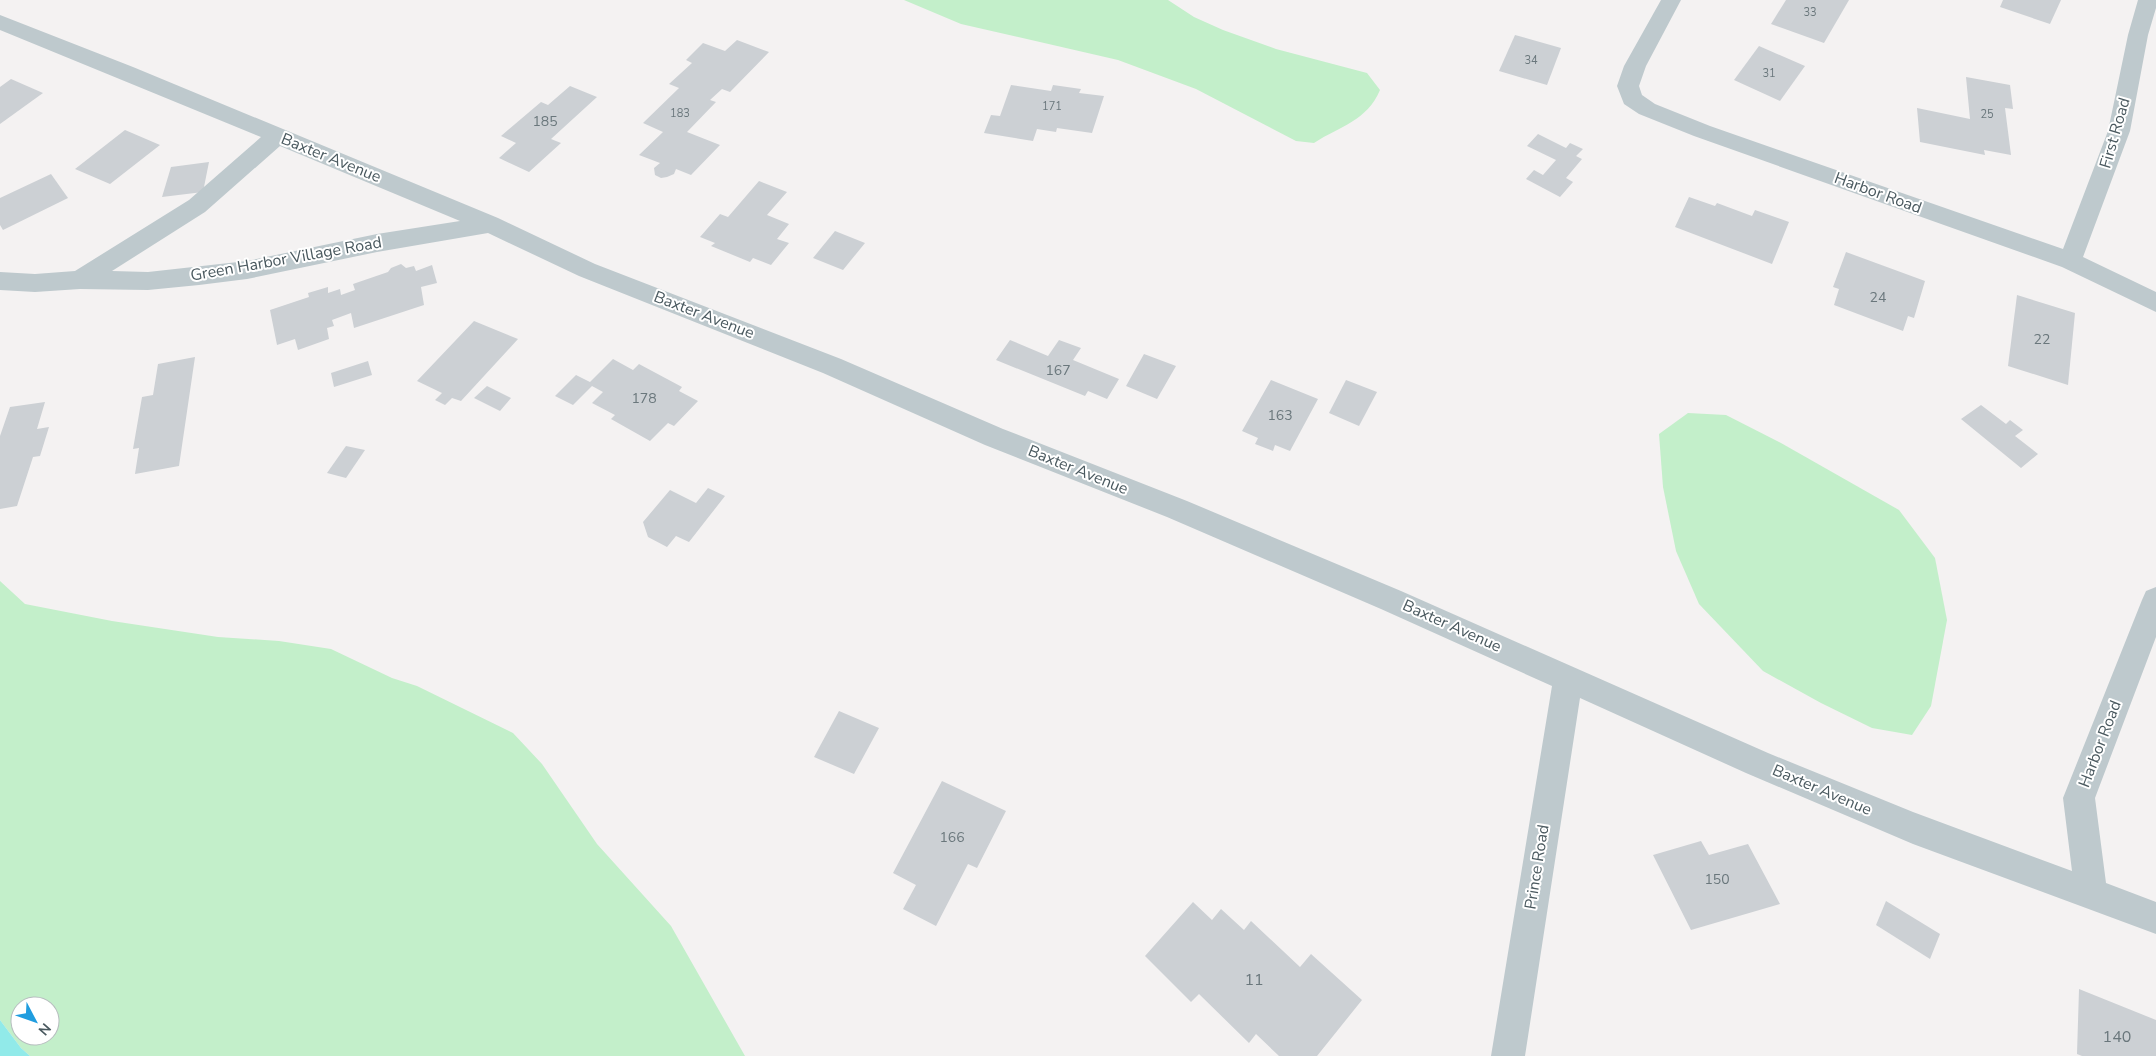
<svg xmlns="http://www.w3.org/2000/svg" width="2156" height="1056" font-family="'Nunito Sans',sans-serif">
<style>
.green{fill:#c3efca;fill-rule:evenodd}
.water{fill:#91eae9}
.building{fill:#ccd0d4}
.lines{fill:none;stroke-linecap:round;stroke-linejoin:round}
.minor{fill:#bec9cd;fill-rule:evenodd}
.labels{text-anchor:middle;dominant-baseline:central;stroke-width:4;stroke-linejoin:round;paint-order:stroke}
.far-number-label{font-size:11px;fill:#6a777c}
.number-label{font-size:14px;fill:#6a777c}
.street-label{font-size:16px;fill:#4a595f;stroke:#fff}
.near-number-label{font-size:16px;fill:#6a777c}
</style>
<rect width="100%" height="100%" fill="#f4f2f2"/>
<g class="green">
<path d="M 904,0 L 1168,0 L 1194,17 L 1223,30 L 1276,49 L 1367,73 L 1380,90 C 1367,121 1340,126 1314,143 L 1296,141 L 1196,89 L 1118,60 L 961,24 Z"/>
<path d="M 1688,413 L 1726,415 L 1781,443 L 1899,510 L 1935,558 L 1947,620 L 1931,706 L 1912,735 L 1872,728 L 1821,703 L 1763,671 L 1699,604 L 1676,551 L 1663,487 L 1659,434 Z"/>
<path d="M 0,581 L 25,604 L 112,621 L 218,637 L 279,641 L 331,649 L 392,678 L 417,686 L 513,733 L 542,764 L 597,844 L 671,926 L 745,1056 L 30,1056 L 21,1048 L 0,1020 ZM 20,1006 L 50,1006 L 50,1036 L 20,1036 Z"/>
</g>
<path class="water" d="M 0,1020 L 21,1048 L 30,1056 L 0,1056 Z"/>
<g class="building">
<path d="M 1786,0 L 1849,0 L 1824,43 L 1771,24 Z"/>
<path d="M 2003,0 L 2061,0 L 2050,24 L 2000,7 Z"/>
<path d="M 1515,35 L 1561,48 L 1547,85 L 1499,71 Z"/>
<path d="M 737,40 L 769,52 L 730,92 L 722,89 L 710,100 L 716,102 L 687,132 L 720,145 L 691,175 L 676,169 L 674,174 L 667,177 L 661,178 L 655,175 L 654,168 L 660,163 L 639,155 L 663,132 L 643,123 L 679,88 L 669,84 L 692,63 L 686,60 L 703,43 L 725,51 Z"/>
<path d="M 1759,46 L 1805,66 L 1780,101 L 1734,80 Z"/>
<path d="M 1966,77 L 2010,85 L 2013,109 L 2005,108 L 2011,155 L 1984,150 L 1985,155 L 1920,142 L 1917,108 L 1970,119 Z"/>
<path d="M 11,79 L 43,93 L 0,124 L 0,87 Z"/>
<path d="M 1011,85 L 1051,91 L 1053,85 L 1081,89 L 1079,93 L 1104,96 L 1092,133 L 1057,128 L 1056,132 L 1037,129 L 1033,141 L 984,133 L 991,115 L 1000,116 Z"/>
<path d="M 570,86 L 597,97 L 551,139 L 561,143 L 529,172 L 499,158 L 516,143 L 501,136 L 541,102 L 548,105 Z"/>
<path d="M 125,130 L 160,145 L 110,184 L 75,169 Z"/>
<path d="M 1538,134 L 1566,148 L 1570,143 L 1583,149 L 1576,156 L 1582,159 L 1566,178 L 1573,182 L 1560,197 L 1526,179 L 1534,170 L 1543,175 L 1556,160 L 1527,146 Z"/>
<path d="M 209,162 L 203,192 L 162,197 L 171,167 Z"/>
<path d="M 51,174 L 68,198 L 3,230 L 0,225 L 0,198 Z"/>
<path d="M 759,181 L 787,192 L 767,215 L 789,224 L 777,239 L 789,243 L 771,265 L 753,258 L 750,262 L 711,246 L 715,243 L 700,237 L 720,214 L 728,217 Z"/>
<path d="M 1689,197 L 1715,206 L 1717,203 L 1752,216 L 1755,210 L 1789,222 L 1772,264 L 1675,227 Z"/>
<path d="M 835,231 L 865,243 L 843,270 L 813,258 Z"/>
<path d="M 1846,252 L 1925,281 L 1914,318 L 1908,316 L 1903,331 L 1834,305 L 1839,289 L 1833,287 Z"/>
<path d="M 401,264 L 406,268 L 414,266 L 416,271 L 432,265 L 437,283 L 421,287 L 424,305 L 354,328 L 351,313 L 332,320 L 334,326 L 327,328 L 329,339 L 298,350 L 295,339 L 277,345 L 270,310 L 309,297 L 308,293 L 328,287 L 328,293 L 340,289 L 341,295 L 355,290 L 353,284 L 388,272 L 391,268 Z"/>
<path d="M 2017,295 L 2075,313 L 2068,385 L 2008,366 Z"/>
<path d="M 474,321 L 518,339 L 461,401 L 452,398 L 445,405 L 435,400 L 442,393 L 417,381 Z"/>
<path d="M 1010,340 L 1048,356 L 1059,340 L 1081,348 L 1073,360 L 1119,379 L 1107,399 L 1088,391 L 1085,396 L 996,360 Z"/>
<path d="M 1144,354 L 1176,366 L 1157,399 L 1126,386 Z"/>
<path d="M 195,357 L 179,466 L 135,474 L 139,448 L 133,449 L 142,397 L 153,395 L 158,364 Z"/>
<path d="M 613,359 L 633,370 L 639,364 L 682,387 L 679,391 L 698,401 L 674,426 L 668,423 L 650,441 L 611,419 L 615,415 L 592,403 L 603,392 L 592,386 L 573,405 L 555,396 L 576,375 L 590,382 Z"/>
<path d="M 368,361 L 372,375 L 334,387 L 331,373 Z"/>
<path d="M 1271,380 L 1318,399 L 1290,451 L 1275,445 L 1273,451 L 1255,444 L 1258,438 L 1242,431 Z"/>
<path d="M 1346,380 L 1377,392 L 1359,426 L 1329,413 Z"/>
<path d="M 487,386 L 511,398 L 500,411 L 474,398 Z"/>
<path d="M 45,402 L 37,429 L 49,427 L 40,456 L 33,457 L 17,506 L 0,509 L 0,436 L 10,407 Z"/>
<path d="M 1981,405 L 2006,424 L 2010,420 L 2023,430 L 2015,436 L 2038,454 L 2021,468 L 1961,419 Z"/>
<path d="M 346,446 L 365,450 L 346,478 L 327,473 Z"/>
<path d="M 708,488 L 725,496 L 689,542 L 676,536 L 667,547 L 648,537 L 643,522 L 670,490 L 696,503 Z"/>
<path d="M 839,711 L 879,728 L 854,774 L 814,757 Z"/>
<path d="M 942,781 L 1006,811 L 977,868 L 968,864 L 936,926 L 903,909 L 916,885 L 893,873 Z"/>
<path d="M 1701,841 L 1709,855 L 1748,844 L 1780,904 L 1691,930 L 1653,855 Z"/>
<path d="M 1886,901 L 1940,934 L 1930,959 L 1876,925 Z"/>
<path d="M 1193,902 L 1212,920 L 1221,909 L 1244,930 L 1251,921 L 1300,967 L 1311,954 L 1362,1000 L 1317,1056 L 1279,1056 L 1256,1034 L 1249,1043 L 1199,994 L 1191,1002 L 1145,956 Z"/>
<path d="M 2079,989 L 2156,1020 L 2156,1056 L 2082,1056 L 2077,1054 Z"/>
</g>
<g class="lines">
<g class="minor">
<path d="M 1661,0 L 1681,0 L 1646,66 L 1639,86 L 1642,95 L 1655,104 L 1710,126 L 2063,249 L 2108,131 L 2128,35 L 2138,0 L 2156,0 L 2156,8 L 2148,35 L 2130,131 L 2083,257 L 2156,292 L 2156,312 L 2062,267 L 1694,136 L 1639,114 L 1624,104 L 1617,86 L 1624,66 Z"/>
<path d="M 0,15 L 133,67 L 498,218 L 595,264 L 841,359 L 1003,429 L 1187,501 L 1401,591 L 1768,753 L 1913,812 L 2072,871 L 2063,798 L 2142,600 L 2146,591 L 2156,587 L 2156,637 L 2095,798 L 2106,883 L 2156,902 L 2156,934 L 1913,844 L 1746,773 L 1580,698 L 1525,1056 L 1491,1056 L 1552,686 L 1381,609 L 1167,517 L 985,445 L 823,373 L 579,276 L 488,233 L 377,252 L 247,279 L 199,285 L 148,290 L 80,289 L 35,292 L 0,290 L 0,272 L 35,274 L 75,271 L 189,200 L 261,137 L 0,30 ZM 280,146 L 460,221 L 377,234 L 247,261 L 148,272 L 112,271 L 205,212 Z"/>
</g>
</g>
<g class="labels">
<g class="far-number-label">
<text x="1810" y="12">33</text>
<text x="1531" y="60">34</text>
<text x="1769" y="73">31</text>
<text x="1052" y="106">171</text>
<text x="680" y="113">183</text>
<text x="1987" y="114">25</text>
</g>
<g class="number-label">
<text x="545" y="121">185</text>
<text x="1878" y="297">24</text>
<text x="2042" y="339">22</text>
<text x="1058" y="370">167</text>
<text x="644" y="398">178</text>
<text x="1280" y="415">163</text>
<text x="952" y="837">166</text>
<text x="1717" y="879">150</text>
</g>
<g class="street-label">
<text transform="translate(2115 133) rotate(-74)">First Road</text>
<text transform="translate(331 158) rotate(22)">Baxter Avenue</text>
<text transform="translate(1878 193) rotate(20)">Harbor Road</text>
<text transform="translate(286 259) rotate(-10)">Green Harbor Village Road</text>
<text transform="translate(704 315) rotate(21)">Baxter Avenue</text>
<text transform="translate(1078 470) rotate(22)">Baxter Avenue</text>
<text transform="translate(1452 626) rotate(24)">Baxter Avenue</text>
<text transform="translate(2100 744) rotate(-69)">Harbor Road</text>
<text transform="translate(1822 790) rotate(23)">Baxter Avenue</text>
<text transform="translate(1537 867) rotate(-81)">Prince Road</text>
</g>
<g class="near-number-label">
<text x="1254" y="980">11</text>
<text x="2117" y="1037">140</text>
</g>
</g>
<g transform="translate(35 1021) rotate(131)"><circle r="24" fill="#ffffff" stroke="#b7bdbf"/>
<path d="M0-4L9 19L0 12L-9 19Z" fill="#209ddf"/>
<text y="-8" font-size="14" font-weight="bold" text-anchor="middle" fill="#4a595f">N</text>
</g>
</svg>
